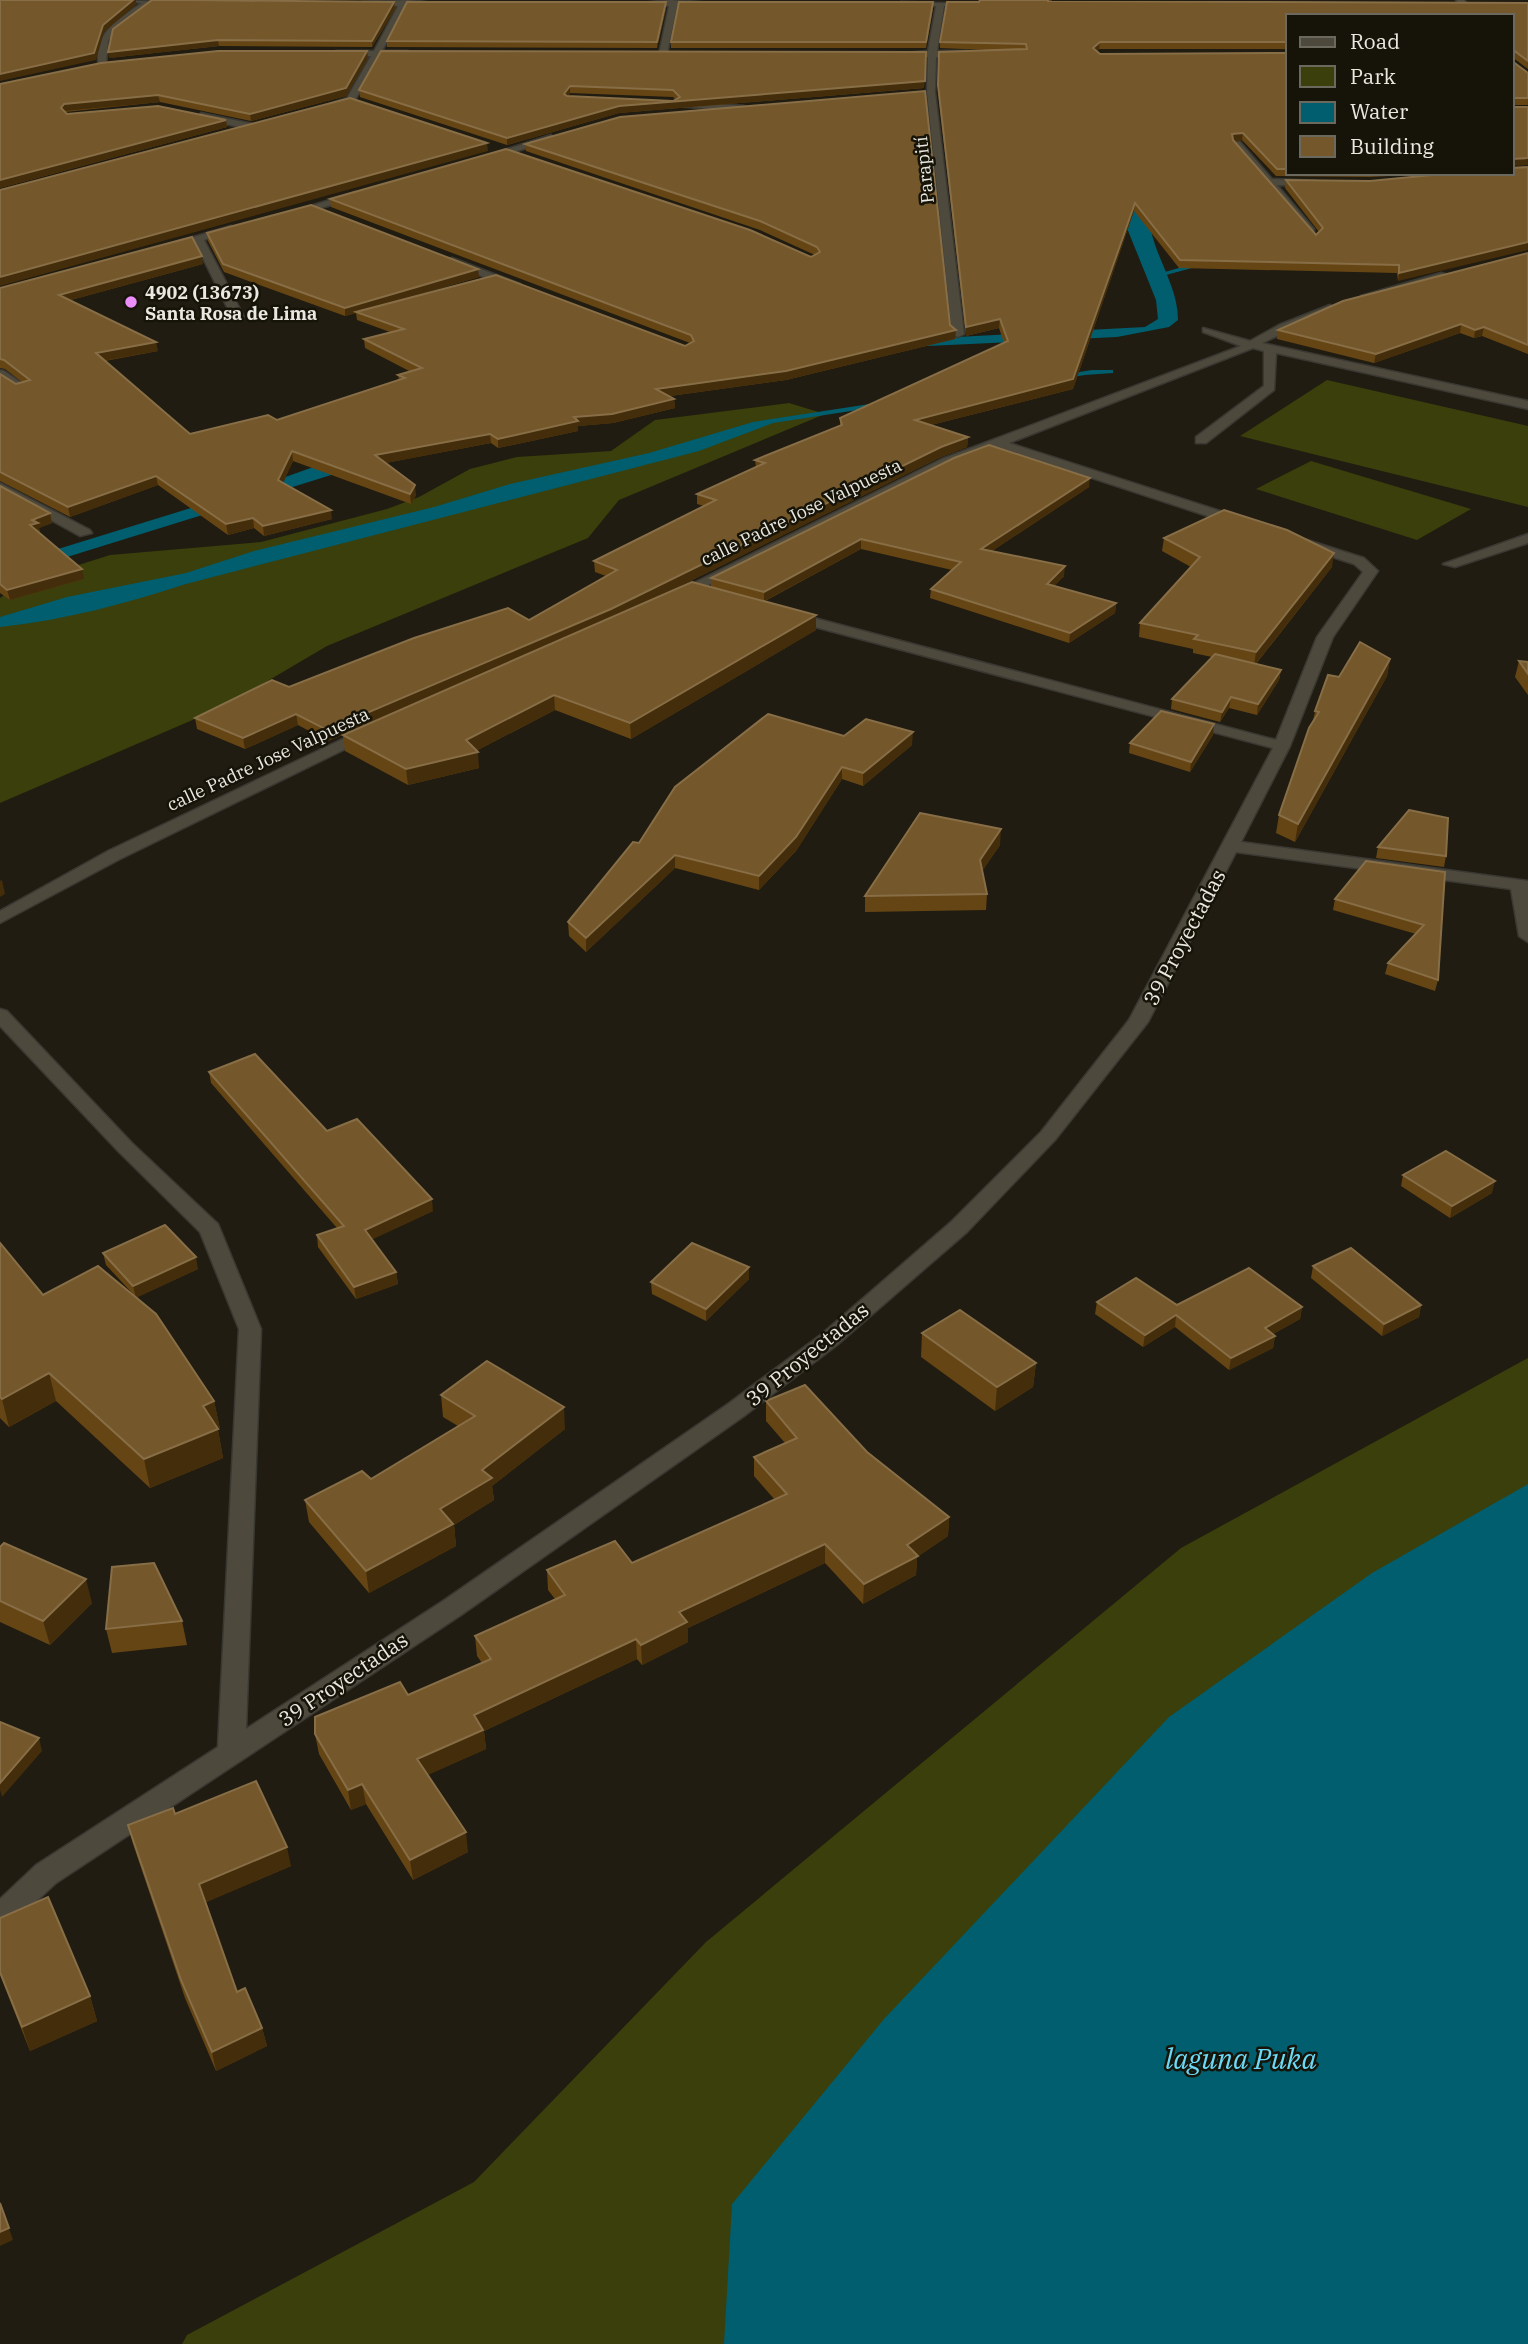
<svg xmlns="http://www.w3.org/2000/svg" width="1528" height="2344" font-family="'IBM Plex Serif',serif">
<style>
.green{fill:#3a3f0b}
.water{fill:#005e6f}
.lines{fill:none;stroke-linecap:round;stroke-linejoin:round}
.stream{fill:#005e6f;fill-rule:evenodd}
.minor-casing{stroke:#3a3832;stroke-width:3}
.minor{fill:#4e493d;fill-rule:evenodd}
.wall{fill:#664514;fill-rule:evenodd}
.shaded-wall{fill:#442d0a}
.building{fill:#74572a;stroke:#876e47;stroke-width:2;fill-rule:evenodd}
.poi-dot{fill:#eb8dfb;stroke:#161308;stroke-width:2.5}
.labels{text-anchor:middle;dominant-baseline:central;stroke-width:5;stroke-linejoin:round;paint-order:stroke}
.far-street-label{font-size:18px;fill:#eae8e0;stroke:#161308}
.far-poi-label{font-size:18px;font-weight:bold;fill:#eae8e0;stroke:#161308;text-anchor:start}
.street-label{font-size:21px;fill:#eae8e0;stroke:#161308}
.near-water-label{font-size:28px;font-style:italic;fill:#6adaf7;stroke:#161308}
</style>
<rect width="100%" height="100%" fill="#201c11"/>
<g class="green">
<path d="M 1327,380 L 1528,426 L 1528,507 L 1240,436 Z"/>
<path d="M 789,403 L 825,414 L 619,500 L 588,538 L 327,646 L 225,706 L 0,803 L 0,598 L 22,583 L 110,555 L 261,542 L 387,509 L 419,497 L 470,469 L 517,457 L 611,451 L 655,420 Z"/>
<path d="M 1311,461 L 1471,509 L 1417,540 L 1256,489 Z"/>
<path d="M 1528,1358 L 1528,2344 L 182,2344 L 187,2335 L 474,2182 L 706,1942 L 1181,1548 Z"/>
</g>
<g class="water">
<path d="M 1116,201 L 1149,216 C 1151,253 1178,283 1178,320 L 1169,327 L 1117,337 L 779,353 L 938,338 L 1145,327 L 1158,319 L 1156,300 Z"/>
<path d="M 1092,370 L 1113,370 L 1113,373 L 1085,375 L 773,423 L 699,451 L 186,584 C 124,604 65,620 0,627 L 0,617 L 67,597 L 186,573 L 254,551 L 434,507 L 510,484 L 649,453 L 753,422 Z"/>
<path d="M 425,427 L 344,471 L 51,562 L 45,553 L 246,491 Z"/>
<path d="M 1528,1484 L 1528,2344 L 724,2344 L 732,2204 L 884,2019 L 1169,1717 L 1372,1573 Z"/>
</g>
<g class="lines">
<path class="stream" d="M 1196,263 L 1203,265 L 1155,278 L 1151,276 Z"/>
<g class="minor-casing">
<g id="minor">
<path d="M 121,0 L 180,3 L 152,4 L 117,28 L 108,41 L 106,64 L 99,66 C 92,34 119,18 142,3 Z"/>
<path d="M 410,0 L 439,4 L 406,6 L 382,51 L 408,51 L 411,56 L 379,56 L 354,102 L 324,110 L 324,106 L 347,98 L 371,56 L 339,56 L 336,51 L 374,51 L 398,6 L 365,6 L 362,2 Z"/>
<path d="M 670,0 L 712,3 L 677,6 L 667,54 L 663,57 L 659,54 L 669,6 L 634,4 Z"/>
<path d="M 1456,0 L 1464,0 L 1477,16 L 1469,16 Z"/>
<path d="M 901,2 L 978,4 L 944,6 L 937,51 L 968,51 L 971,56 L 936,57 L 935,92 L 964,334 L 958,337 L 952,334 L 927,92 L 928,57 L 895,54 L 928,51 L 936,6 L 904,6 Z"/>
<path d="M 681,101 L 744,106 L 749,109 L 744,112 L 678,106 Z"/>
<path d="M 201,113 L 253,124 L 258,127 L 253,130 L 198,118 Z"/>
<path d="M 551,135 L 554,140 L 484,161 L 479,158 Z"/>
<path d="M 1234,142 L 1240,142 L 1272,179 L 1316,181 L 1312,186 L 1277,185 L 1314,229 L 1314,233 L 1306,233 L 1234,146 Z"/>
<path d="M 356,192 L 360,197 L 289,217 L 284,214 Z"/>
<path d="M 231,226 L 240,228 L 204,240 L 244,317 L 238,320 L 232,317 L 195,242 L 168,249 L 163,246 Z"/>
<path d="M 452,258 L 520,284 L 522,286 L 512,288 L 448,263 L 448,259 Z"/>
<path d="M 1441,273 L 1445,274 L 1445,278 L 1367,299 L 1361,296 Z"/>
<path d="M 1330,305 L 1336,308 L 1334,310 L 1262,343 L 1528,401 L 1528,409 L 1276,353 L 1274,390 L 1206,443 L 1196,443 L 1196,437 L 1264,386 L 1264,351 L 1253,348 L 1009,443 L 1245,519 L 1245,525 L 1235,525 L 998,447 L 952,465 L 680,599 L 675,600 L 668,596 L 942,459 L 1241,346 L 1203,332 L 1203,328 L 1250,341 L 1279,325 Z"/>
<path d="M 0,370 L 4,371 L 29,388 L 19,391 L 0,379 Z"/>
<path d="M 0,483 L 90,530 L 92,533 L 80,536 L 0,492 Z"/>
<path d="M 1528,534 L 1528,543 L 1455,567 L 1443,564 Z"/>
<path d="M 1307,540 L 1364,558 L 1378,571 L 1333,637 L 1290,746 L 1241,842 L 1528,881 L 1528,942 L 1519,936 L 1511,889 L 1236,852 L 1148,1022 L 1055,1140 L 967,1232 L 838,1344 L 744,1416 L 461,1615 L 56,1883 L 10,1926 L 0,1930 L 0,1899 L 36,1865 L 218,1747 L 239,1329 L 200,1232 L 118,1151 L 0,1026 L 0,1009 L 7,1011 L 132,1143 L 218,1224 L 261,1329 L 246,1729 L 443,1601 L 728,1404 L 822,1334 L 951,1222 L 1041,1132 L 1129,1020 L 1273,748 L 785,619 L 785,613 L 795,613 L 1276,740 L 1317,637 L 1363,572 L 1354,564 L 1302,547 L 1302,541 Z"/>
<path d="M 370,726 L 378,731 L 376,734 L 120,859 L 0,923 L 0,911 L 108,851 Z"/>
</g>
</g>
<use href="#minor" class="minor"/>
</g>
<g class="wall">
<path d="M 969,0 L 1052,0 L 1051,1 L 1528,3 L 1528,69 L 1512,57 L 1512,16 L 1288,16 L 1288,49 L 1099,49 L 1097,51 L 1100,54 L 1288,53 L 1288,173 L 1450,173 L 1369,177 L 1276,176 L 1242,140 L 1234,142 L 1316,235 L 1319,232 L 1285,188 L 1286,180 L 1370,181 L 1453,173 L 1398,281 L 1397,273 L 1179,268 L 1134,211 L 1073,389 L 931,425 L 968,437 L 967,447 L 941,457 L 652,600 L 711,587 L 711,578 L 954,458 L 1089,487 L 992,551 L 1064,576 L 1054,586 L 1116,603 L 1115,613 L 1069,643 L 930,598 L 931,589 L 952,570 L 861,549 L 765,601 L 816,615 L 816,630 L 631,739 L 555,710 L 476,751 L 479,768 L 408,785 L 345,751 L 343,735 L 390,715 L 328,741 L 298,725 L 245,749 L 197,729 L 195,718 L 289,687 L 529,620 L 606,576 L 595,572 L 594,561 L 704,506 L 697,504 L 697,494 L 756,467 L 755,460 L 840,426 L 840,418 L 1004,343 L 999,328 L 966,336 L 938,92 L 939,52 L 988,50 L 940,48 L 940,42 L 980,0 Z"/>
<path d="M 394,2 L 395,9 L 372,47 L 219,46 L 109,58 Z"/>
<path d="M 666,2 L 666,9 L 657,48 L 387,47 L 387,41 Z"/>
<path d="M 933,9 L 926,48 L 671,48 L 671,42 Z"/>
<path d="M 367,51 L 368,58 L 346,96 L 251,121 L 160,102 L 65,112 L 67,114 L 226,120 L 227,127 L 0,188 L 0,84 Z"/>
<path d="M 381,51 L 924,88 L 619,113 L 507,145 L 360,97 L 359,90 ZM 570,93 L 673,97 L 676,100 L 673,101 L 568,97 Z"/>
<path d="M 1512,61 L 1528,73 L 1528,105 L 1512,105 Z"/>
<path d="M 620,117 L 950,325 L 955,339 L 786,380 L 670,396 L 674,399 L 675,408 L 613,423 L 578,426 L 578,431 L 498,448 L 491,443 L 385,463 L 416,495 L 411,504 L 293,461 L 283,482 L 332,519 L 264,536 L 254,528 L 228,535 L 158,485 L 70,517 L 0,481 L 0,374 L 16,384 L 22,382 L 5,369 L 0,368 L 0,288 L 203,264 L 71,300 L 158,351 L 105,361 L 190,434 L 277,420 L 399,380 L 398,375 L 411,372 L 365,348 L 364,339 L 390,332 L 357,320 L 356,313 L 345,316 L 224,272 L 208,241 L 207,233 L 479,277 L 392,302 L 685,346 L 690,343 L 331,207 L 330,199 L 811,257 L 815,255 L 760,230 L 526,151 L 525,144 Z"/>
<path d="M 1528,253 L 1528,354 L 1482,336 L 1474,338 L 1460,333 L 1374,363 L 1277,339 L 1278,330 Z"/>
<path d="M 0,486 L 50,513 L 52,523 L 39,528 L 40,533 L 84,579 L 10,600 L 0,593 Z"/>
<path d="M 1164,538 L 1332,567 L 1256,664 L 1281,670 L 1279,680 L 1257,715 L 1229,708 L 1220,722 L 1171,709 L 1172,699 L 1212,657 L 1193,653 L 1193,649 L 1139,637 L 1140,623 L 1191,567 L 1162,551 Z"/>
<path d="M 1390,659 L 1387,676 L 1295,842 L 1276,833 L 1279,815 L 1313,721 L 1315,711 L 1339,677 Z"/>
<path d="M 1519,661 L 1528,662 L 1528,695 L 1515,677 Z"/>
<path d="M 1214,724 L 1213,735 L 1190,772 L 1129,753 L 1130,743 Z"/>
<path d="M 844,736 L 912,745 L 863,786 L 842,779 L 796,851 L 759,890 L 675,868 L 586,952 L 569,936 L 568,922 L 639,843 Z"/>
<path d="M 1000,845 L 982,871 L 987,894 L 986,910 L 865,912 L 865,896 Z"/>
<path d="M 1378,847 L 1446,856 L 1444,867 L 1376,858 Z"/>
<path d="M 1445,872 L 1438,980 L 1435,991 L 1385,974 L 1388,963 L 1416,934 L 1333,910 L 1335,899 Z"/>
<path d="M 209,1072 L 327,1131 L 433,1211 L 372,1239 L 396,1272 L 398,1284 L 356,1299 L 318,1247 L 317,1235 L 337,1228 L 211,1083 Z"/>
<path d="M 1403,1175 L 1492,1193 L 1450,1218 L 1401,1186 Z"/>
<path d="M 0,1243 L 43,1295 L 133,1294 L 106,1265 L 103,1253 L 198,1269 L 137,1297 L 214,1401 L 220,1429 L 218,1430 L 223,1458 L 150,1488 L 56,1401 L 9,1427 L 0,1418 Z"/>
<path d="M 1313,1266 L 1421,1305 L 1419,1317 L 1382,1336 L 1311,1278 Z"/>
<path d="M 749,1267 L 749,1279 L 706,1321 L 652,1294 L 651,1282 Z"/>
<path d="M 1097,1302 L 1177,1305 L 1302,1307 L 1300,1319 L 1273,1334 L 1275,1336 L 1273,1348 L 1229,1370 L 1175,1327 L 1143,1347 L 1095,1314 Z"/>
<path d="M 922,1333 L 1036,1363 L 1033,1387 L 995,1411 L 921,1357 Z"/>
<path d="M 441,1395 L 565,1429 L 492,1486 L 494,1500 L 454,1525 L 456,1546 L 369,1593 L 309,1522 L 305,1500 L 371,1479 L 458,1426 L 443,1417 Z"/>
<path d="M 766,1401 L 867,1452 L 949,1517 L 948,1536 L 917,1557 L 916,1575 L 863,1604 L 825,1563 L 688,1628 L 688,1642 L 642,1665 L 637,1659 L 484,1731 L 486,1749 L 427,1775 L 468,1852 L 413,1880 L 366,1804 L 351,1810 L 319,1754 L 315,1734 L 482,1663 L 477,1656 L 475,1636 L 555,1599 L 548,1590 L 547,1570 L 632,1563 L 775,1500 L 754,1476 L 754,1457 L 785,1443 L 766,1421 Z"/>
<path d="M 0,1547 L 92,1603 L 50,1645 L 0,1622 Z"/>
<path d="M 182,1621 L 187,1645 L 112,1653 L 106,1629 Z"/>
<path d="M 128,1825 L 291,1866 L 206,1902 L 237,1992 L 262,2028 L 267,2046 L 216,2071 L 185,1998 L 133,1844 Z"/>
<path d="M 0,1918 L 90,1996 L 97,2021 L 30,2051 L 0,1975 Z"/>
</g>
<g class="shaded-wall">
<path d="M 133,0 L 136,0 L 136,5 L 104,32 L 96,60 L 0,81 L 0,74 L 103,25 Z"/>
<path d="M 394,2 L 395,9 L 372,47 L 372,41 Z"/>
<path d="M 666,2 L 666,9 L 657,48 L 657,42 Z"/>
<path d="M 218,40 L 219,46 L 109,58 L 108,52 Z"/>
<path d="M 1100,42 L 1099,49 L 1092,55 L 1093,48 Z"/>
<path d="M 367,51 L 368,58 L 346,96 L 251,121 L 250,114 Z"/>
<path d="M 925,81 L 924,88 L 619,113 L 507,145 L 507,138 L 619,106 Z"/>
<path d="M 570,86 L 570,93 L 564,101 L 564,94 Z"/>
<path d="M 158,95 L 160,102 L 65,111 L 61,108 L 64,104 Z"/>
<path d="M 226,120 L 227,127 L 0,188 L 0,180 Z"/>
<path d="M 1243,133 L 1242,140 L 1231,142 L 1232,134 Z"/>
<path d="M 487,143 L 488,151 L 0,286 L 0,277 Z"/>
<path d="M 1528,158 L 1528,165 L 1512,166 L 1512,159 L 1513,159 Z"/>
<path d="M 1135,203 L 1134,211 L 1073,389 L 915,429 L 915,420 L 1073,379 Z"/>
<path d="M 1528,242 L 1528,250 L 1398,281 L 1399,273 Z"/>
<path d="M 202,256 L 203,264 L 60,303 L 59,295 Z"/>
<path d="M 478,269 L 479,277 L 358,312 L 356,312 L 356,313 L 345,316 L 345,308 Z"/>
<path d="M 1000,319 L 999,328 L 966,336 L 966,327 Z"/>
<path d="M 1461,324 L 1460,333 L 1374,363 L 1376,354 Z"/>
<path d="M 1484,327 L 1482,336 L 1474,338 L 1475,330 Z"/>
<path d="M 956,330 L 955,339 L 786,380 L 656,398 L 656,389 Z"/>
<path d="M 156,342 L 158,351 L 97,362 L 96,353 Z"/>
<path d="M 674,399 L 675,408 L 613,423 L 578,426 L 578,431 L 498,448 L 498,439 L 574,417 Z"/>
<path d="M 490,434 L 491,443 L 376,465 L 375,455 Z"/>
<path d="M 968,437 L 967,447 L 941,457 L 612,620 L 328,741 L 327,730 L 941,447 Z"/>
<path d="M 292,451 L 293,461 L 280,490 L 278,480 Z"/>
<path d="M 156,476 L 158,485 L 70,517 L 68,507 Z"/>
<path d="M 1090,478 L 1089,487 L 981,558 L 981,549 Z"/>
<path d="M 415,485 L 416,495 L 411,504 L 410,494 Z"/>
<path d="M 331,510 L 332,519 L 264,536 L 263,526 Z"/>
<path d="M 50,513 L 52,523 L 39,528 L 40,533 L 30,525 L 32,520 Z"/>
<path d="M 253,518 L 254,528 L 228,535 L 226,524 Z"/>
<path d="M 861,539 L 861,549 L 764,601 L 764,592 Z"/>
<path d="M 1334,553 L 1332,567 L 1254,666 L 1256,652 Z"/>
<path d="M 1065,566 L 1064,576 L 1047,594 L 1047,584 Z"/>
<path d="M 82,569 L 84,579 L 10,600 L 7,590 Z"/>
<path d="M 1116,603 L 1115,613 L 1069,643 L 1070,633 Z"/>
<path d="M 816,615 L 816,630 L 631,739 L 630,723 Z"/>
<path d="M 1390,659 L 1387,676 L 1295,842 L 1298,824 Z"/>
<path d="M 1281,670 L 1279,680 L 1257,715 L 1258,704 Z"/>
<path d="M 554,695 L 555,710 L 470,754 L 478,752 L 479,768 L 408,785 L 406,769 Z"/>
<path d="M 1231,697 L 1229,708 L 1220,722 L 1222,712 Z"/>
<path d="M 296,714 L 298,725 L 245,749 L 243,738 Z"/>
<path d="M 1214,724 L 1213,735 L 1190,772 L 1191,762 Z"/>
<path d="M 913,732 L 912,745 L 863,786 L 863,773 Z"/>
<path d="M 842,767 L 842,779 L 796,851 L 759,890 L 759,876 Z"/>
<path d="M 1001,829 L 1000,845 L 979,876 L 980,860 Z"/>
<path d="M 675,855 L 675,868 L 586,952 L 586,938 Z"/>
<path d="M 2,880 L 5,894 L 0,897 L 0,881 Z"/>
<path d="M 1495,1181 L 1492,1193 L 1450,1218 L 1452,1206 Z"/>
<path d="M 432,1199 L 433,1211 L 367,1242 L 365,1230 Z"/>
<path d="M 196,1257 L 198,1269 L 136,1298 L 133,1286 Z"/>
<path d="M 749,1267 L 749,1279 L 706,1321 L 706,1309 Z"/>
<path d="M 396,1272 L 398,1284 L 356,1299 L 354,1287 Z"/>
<path d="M 1421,1305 L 1419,1317 L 1382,1336 L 1384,1324 Z"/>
<path d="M 1302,1307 L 1300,1319 L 1262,1340 L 1265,1328 Z"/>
<path d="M 1176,1315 L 1175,1327 L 1143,1347 L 1145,1335 Z"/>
<path d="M 1275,1336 L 1273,1348 L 1229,1370 L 1231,1358 Z"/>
<path d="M 1036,1363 L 1033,1387 L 995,1411 L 997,1387 Z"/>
<path d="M 49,1373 L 56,1401 L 9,1427 L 2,1399 Z"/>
<path d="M 214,1401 L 220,1429 L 218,1430 L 223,1458 L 150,1488 L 144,1459 L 203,1406 Z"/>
<path d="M 564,1407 L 565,1429 L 492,1486 L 494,1500 L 454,1525 L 456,1546 L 369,1593 L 366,1571 L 440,1509 L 482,1470 Z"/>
<path d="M 949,1517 L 948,1536 L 917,1557 L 916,1575 L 863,1604 L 864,1584 L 907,1545 Z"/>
<path d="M 825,1544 L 825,1563 L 688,1628 L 688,1642 L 642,1665 L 641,1645 L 679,1612 Z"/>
<path d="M 86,1579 L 92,1603 L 50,1645 L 43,1621 Z"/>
<path d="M 636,1639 L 637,1659 L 484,1731 L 486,1749 L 419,1779 L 417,1759 L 474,1715 Z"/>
<path d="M 39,1738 L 42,1751 L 2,1797 L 0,1790 L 0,1783 Z"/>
<path d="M 362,1784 L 366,1804 L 351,1810 L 348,1790 Z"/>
<path d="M 466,1832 L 468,1852 L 413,1880 L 410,1860 Z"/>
<path d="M 287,1847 L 291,1866 L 204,1903 L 199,1884 Z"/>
<path d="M 90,1996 L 97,2021 L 30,2051 L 22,2027 Z"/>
<path d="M 262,2028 L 267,2046 L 216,2071 L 212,2052 Z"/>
<path d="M 0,2202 L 13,2240 L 0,2246 Z"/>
</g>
<g class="building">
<path d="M 0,0 L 133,0 L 103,25 L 94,53 L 0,74 Z"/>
<path d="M 152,0 L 193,0 L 394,2 L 372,41 L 218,40 L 108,52 L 113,29 Z"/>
<path d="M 980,0 L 1048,0 L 1048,1 L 1528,3 L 1528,61 L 1512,49 L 1512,16 L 1288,16 L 1288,42 L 1100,42 L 1093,48 L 1100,54 L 1288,53 L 1288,169 L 1277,169 L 1243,133 L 1232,134 L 1233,140 L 1316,235 L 1323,228 L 1286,180 L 1370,181 L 1453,173 L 1512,173 L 1512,168 L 1528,167 L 1528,242 L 1399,273 L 1399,265 L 1180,260 L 1135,203 L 1073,379 L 915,420 L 968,437 L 941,447 L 611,609 L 327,730 L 296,714 L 243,738 L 195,718 L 272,680 L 289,687 L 414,638 L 508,608 L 529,620 L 617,570 L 594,561 L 716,500 L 697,494 L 765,463 L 755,460 L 842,425 L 840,418 L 1008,341 L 1000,319 L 966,327 L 938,85 L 939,52 L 1027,49 L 1026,44 L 940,42 L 947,2 L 979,2 Z"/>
<path d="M 407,2 L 666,2 L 657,42 L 387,41 Z"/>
<path d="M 679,2 L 933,2 L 926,42 L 671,42 Z"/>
<path d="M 218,51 L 367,51 L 346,88 L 250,114 L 158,95 L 64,104 L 61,108 L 67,114 L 158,106 L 226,120 L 0,180 L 0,84 L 101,63 Z"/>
<path d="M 381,51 L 926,52 L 925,81 L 619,106 L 507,138 L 359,90 ZM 570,86 L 673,90 L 680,97 L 673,101 L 567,96 L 564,94 Z"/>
<path d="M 1512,61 L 1528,73 L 1528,98 L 1512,98 Z"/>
<path d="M 925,91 L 950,325 L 956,330 L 786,371 L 656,389 L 674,399 L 612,414 L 574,417 L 578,421 L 498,439 L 490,434 L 375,455 L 415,485 L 410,494 L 292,451 L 278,480 L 331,510 L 263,526 L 253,518 L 226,524 L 156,476 L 68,507 L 0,472 L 0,374 L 16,384 L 30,380 L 4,360 L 0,359 L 0,288 L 192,237 L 202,256 L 59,295 L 156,342 L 96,353 L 190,434 L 268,415 L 277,420 L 405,378 L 398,375 L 422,368 L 364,339 L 404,329 L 356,312 L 496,275 L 685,346 L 694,341 L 691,335 L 330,199 L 506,149 L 750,230 L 811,257 L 820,252 L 817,247 L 760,221 L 525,144 L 620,117 Z"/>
<path d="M 350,98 L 487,143 L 0,277 L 0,190 Z"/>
<path d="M 1512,107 L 1528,107 L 1528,158 L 1512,159 Z"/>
<path d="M 311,205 L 478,269 L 345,308 L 223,264 L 207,233 Z"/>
<path d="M 1528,253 L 1528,345 L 1484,327 L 1475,330 L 1461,324 L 1376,354 L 1278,330 L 1343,301 Z"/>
<path d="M 989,445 L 1090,478 L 981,549 L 1065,566 L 1047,584 L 1116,603 L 1070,633 L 931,589 L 961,562 L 861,539 L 764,592 L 711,578 L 954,458 Z"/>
<path d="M 0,486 L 50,513 L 32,520 L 38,523 L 30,525 L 82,569 L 7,590 L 0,584 Z"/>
<path d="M 1224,510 L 1287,530 L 1334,553 L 1256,652 L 1194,639 L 1198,635 L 1140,623 L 1200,557 L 1164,538 Z"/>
<path d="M 692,582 L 816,615 L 630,723 L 554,695 L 466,740 L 478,752 L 406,769 L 343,735 Z"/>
<path d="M 1360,642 L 1390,659 L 1298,824 L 1279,815 L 1309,728 L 1319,712 L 1315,711 L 1328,675 L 1339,677 Z"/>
<path d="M 1215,654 L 1281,670 L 1258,704 L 1231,697 L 1222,712 L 1172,699 Z"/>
<path d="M 1519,661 L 1528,662 L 1528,674 Z"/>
<path d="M 1161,711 L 1214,724 L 1191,762 L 1130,743 Z"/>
<path d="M 768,714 L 844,736 L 866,719 L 913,732 L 863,773 L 842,767 L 796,837 L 759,876 L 675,855 L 586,938 L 568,922 L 633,842 L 639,843 L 675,787 Z"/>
<path d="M 1409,810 L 1448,818 L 1446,856 L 1378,847 Z"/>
<path d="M 920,813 L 1001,829 L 980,860 L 987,894 L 865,896 Z"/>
<path d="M 1366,861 L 1445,872 L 1438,980 L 1388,963 L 1424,925 L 1335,899 Z"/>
<path d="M 255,1054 L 327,1131 L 357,1119 L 432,1199 L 365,1230 L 396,1272 L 354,1287 L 317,1235 L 344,1226 L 209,1072 Z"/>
<path d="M 1446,1151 L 1495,1181 L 1452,1206 L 1403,1175 Z"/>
<path d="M 165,1225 L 196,1257 L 133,1286 L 103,1253 Z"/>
<path d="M 0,1243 L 43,1295 L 98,1266 L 156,1314 L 214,1401 L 203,1406 L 218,1429 L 144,1459 L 49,1373 L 2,1399 L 0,1397 Z"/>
<path d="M 692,1243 L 749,1267 L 706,1309 L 651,1282 Z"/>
<path d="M 1351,1248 L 1421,1305 L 1384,1324 L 1313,1266 Z"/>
<path d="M 1249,1268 L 1302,1307 L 1265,1328 L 1275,1336 L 1231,1358 L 1176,1315 L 1145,1335 L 1097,1302 L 1136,1278 L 1177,1305 Z"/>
<path d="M 960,1310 L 1036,1363 L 997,1387 L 922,1333 Z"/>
<path d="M 487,1361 L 564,1407 L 482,1470 L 492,1478 L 440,1509 L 453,1524 L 366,1571 L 305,1500 L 362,1471 L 371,1479 L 475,1416 L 441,1395 Z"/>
<path d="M 805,1385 L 867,1452 L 949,1517 L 907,1545 L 918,1556 L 864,1584 L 825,1544 L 679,1612 L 687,1622 L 641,1645 L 636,1639 L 474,1715 L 483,1730 L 417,1759 L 466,1832 L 410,1860 L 362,1784 L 348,1790 L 315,1734 L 315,1717 L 400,1682 L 408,1695 L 491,1659 L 475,1636 L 565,1595 L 547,1570 L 615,1541 L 632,1563 L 787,1494 L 754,1457 L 797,1438 L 766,1401 Z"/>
<path d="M 4,1543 L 86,1579 L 43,1621 L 0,1601 L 0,1547 Z"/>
<path d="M 154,1563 L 182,1621 L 106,1629 L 112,1567 Z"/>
<path d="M 0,1722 L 39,1738 L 0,1783 Z"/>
<path d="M 256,1781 L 287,1847 L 199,1884 L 237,1992 L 245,1988 L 262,2028 L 212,2052 L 181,1980 L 128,1825 L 173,1808 L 175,1814 Z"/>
<path d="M 48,1897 L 90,1996 L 22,2027 L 0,1972 L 0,1918 Z"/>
<path d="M 0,2203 L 9,2228 L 0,2232 Z"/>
</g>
<circle class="poi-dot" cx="131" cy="302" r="7"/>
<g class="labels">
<g class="far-street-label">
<text transform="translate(924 170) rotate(-96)">Parapití</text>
<text transform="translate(801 512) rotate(-26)">calle Padre Jose Valpuesta</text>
<text transform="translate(268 759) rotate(-25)">calle Padre Jose Valpuesta</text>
</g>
<g class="far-poi-label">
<text x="145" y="292">4902 (13673)<tspan x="145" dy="21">Santa Rosa de Lima</tspan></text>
</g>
<g class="street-label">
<text transform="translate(1184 937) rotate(-62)">39 Proyectadas</text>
<text transform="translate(807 1354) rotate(-39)">39 Proyectadas</text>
<text transform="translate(343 1679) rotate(-34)">39 Proyectadas</text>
</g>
<g class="near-water-label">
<text x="1241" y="2058">laguna Puka</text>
</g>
</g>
<rect x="1286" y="14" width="228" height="161" fill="#161308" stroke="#6b685e" stroke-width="2"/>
<rect x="1300" y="37" width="35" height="10" fill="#4e493d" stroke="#6b685e" stroke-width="2"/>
<text x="1350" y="49" font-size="21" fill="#eae8e0">Road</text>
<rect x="1300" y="66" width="35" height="21" fill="#3a3f0b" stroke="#6b685e" stroke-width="2"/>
<text x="1350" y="84" font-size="21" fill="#eae8e0">Park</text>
<rect x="1300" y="102" width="35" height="21" fill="#005e6f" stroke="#6b685e" stroke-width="2"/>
<text x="1350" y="119" font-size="21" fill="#eae8e0">Water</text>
<rect x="1300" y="136" width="35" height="21" fill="#74572a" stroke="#6b685e" stroke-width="2"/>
<text x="1350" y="154" font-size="21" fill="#eae8e0">Building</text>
</svg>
